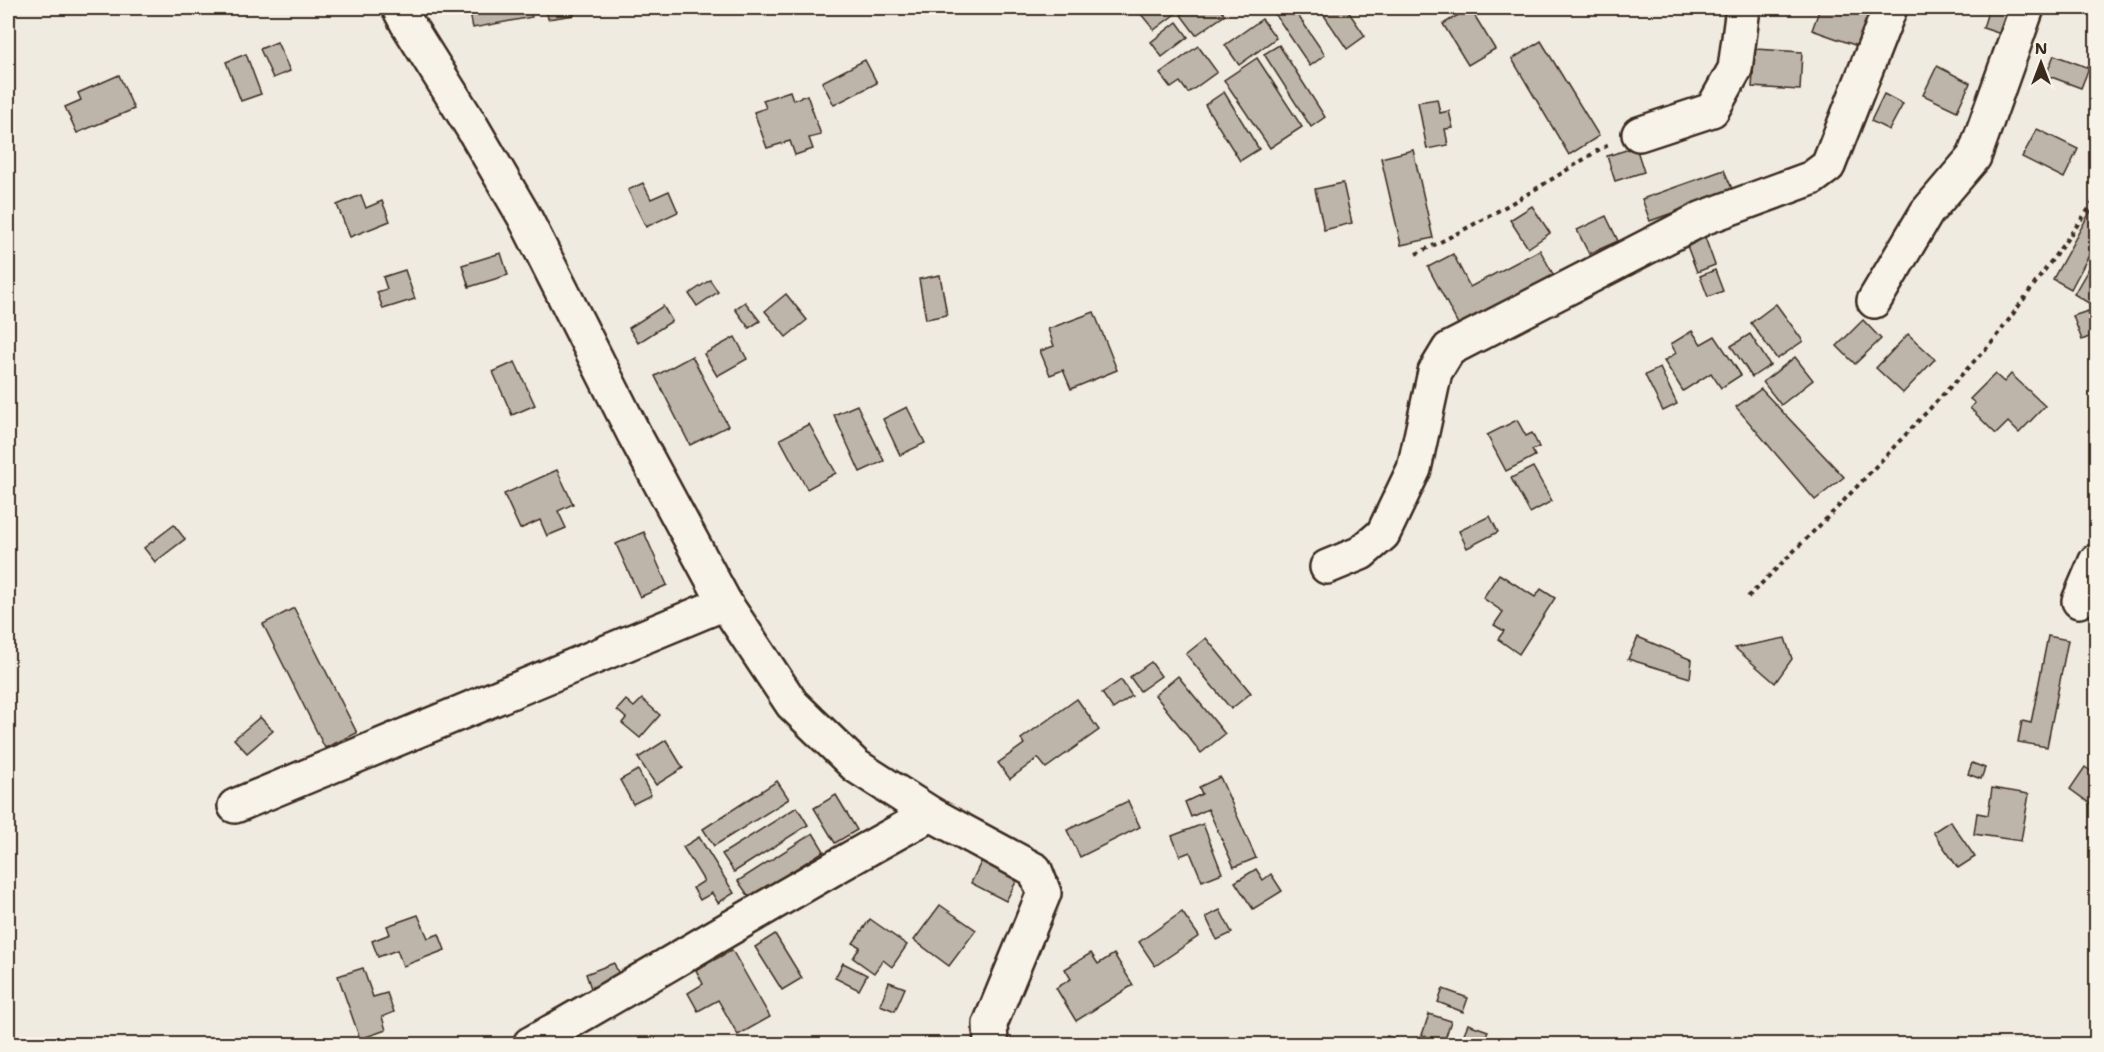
<svg xmlns="http://www.w3.org/2000/svg" width="2104" height="1052" font-family="'Shantell Sans',sans-serif">
<style>
.building{fill:#bdb5aa;stroke:#3b2a1e;stroke-width:1.5}
.lines{fill:none;stroke-linecap:round;stroke-linejoin:round}
.minor-casing{stroke:#3b2a1e;stroke-width:38}
.path{stroke:#3b2a1e;stroke-width:4;stroke-dasharray:4.5 4.5;stroke-linecap:butt}
.minor{stroke:#f7f3e8;stroke-width:33}
</style>
<rect width="100%" height="100%" fill="#efebe0"/>
<filter id="ink" filterUnits="userSpaceOnUse"><feTurbulence type="fractalNoise" baseFrequency=".0167" numOctaves="2"/><feDisplacementMap in="SourceGraphic" scale="12" xChannelSelector="R" yChannelSelector="G"/><feConvolveMatrix kernelMatrix="1 2 1 2 8 2 1 2 1" color-interpolation-filters="sRGB"/></filter>
<g filter="url(#ink)">
<g class="building">
<path d="M 469,8 L 530,8 L 532,17 L 473,28 Z"/>
<path d="M 546,8 L 573,8 L 574,15 L 548,19 Z"/>
<path d="M 1136,8 L 1183,8 L 1154,30 Z"/>
<path d="M 1191,8 L 1219,8 L 1225,15 L 1196,35 L 1181,15 Z"/>
<path d="M 1271,8 L 1293,8 L 1325,55 L 1310,66 Z"/>
<path d="M 1319,8 L 1346,8 L 1365,36 L 1347,49 Z"/>
<path d="M 1470,8 L 1495,49 L 1468,65 L 1443,24 Z"/>
<path d="M 1820,8 L 1878,8 L 1866,49 L 1812,30 Z"/>
<path d="M 1989,8 L 2013,8 L 2004,35 L 1983,28 Z"/>
<path d="M 1262,19 L 1276,38 L 1239,65 L 1225,45 Z"/>
<path d="M 1177,22 L 1188,37 L 1162,57 L 1151,42 Z"/>
<path d="M 1541,41 L 1599,136 L 1569,155 L 1512,59 Z"/>
<path d="M 277,42 L 290,71 L 273,78 L 260,49 Z"/>
<path d="M 1279,45 L 1325,117 L 1311,127 L 1264,54 Z"/>
<path d="M 1198,46 L 1217,72 L 1188,93 L 1180,82 L 1171,88 L 1160,74 Z"/>
<path d="M 1755,49 L 1802,52 L 1800,90 L 1752,87 Z"/>
<path d="M 246,54 L 261,94 L 241,101 L 226,62 Z"/>
<path d="M 2054,55 L 2089,68 L 2081,88 L 2046,75 Z"/>
<path d="M 1257,58 L 1302,127 L 1270,148 L 1224,80 Z"/>
<path d="M 865,60 L 877,83 L 834,105 L 822,82 Z"/>
<path d="M 1937,66 L 1970,83 L 1957,111 L 1923,95 Z"/>
<path d="M 119,75 L 134,109 L 77,133 L 65,107 L 81,100 L 78,93 Z"/>
<path d="M 790,91 L 793,100 L 807,95 L 821,135 L 809,138 L 813,149 L 795,155 L 790,141 L 767,148 L 754,112 L 766,108 L 763,100 Z"/>
<path d="M 1224,92 L 1259,149 L 1240,161 L 1205,105 Z"/>
<path d="M 1884,94 L 1903,104 L 1889,130 L 1871,121 Z"/>
<path d="M 1437,99 L 1440,113 L 1449,111 L 1453,128 L 1445,129 L 1448,145 L 1427,149 L 1418,102 Z"/>
<path d="M 2037,129 L 2078,149 L 2064,178 L 2022,157 Z"/>
<path d="M 1636,147 L 1644,172 L 1615,181 L 1607,156 Z"/>
<path d="M 1413,150 L 1433,238 L 1401,245 L 1381,158 Z"/>
<path d="M 1724,170 L 1733,191 L 1650,221 L 1642,199 Z"/>
<path d="M 643,183 L 651,199 L 669,191 L 678,212 L 646,227 L 628,190 Z"/>
<path d="M 1343,183 L 1352,223 L 1324,230 L 1315,189 Z"/>
<path d="M 361,195 L 366,208 L 382,201 L 390,221 L 350,237 L 337,205 Z"/>
<path d="M 1532,206 L 1550,233 L 1528,248 L 1510,220 Z"/>
<path d="M 2090,212 L 2096,215 L 2096,242 L 2071,289 L 2053,279 Z"/>
<path d="M 1606,216 L 1618,241 L 1589,254 L 1577,230 Z"/>
<path d="M 1703,232 L 1715,265 L 1697,272 L 1684,238 Z"/>
<path d="M 1540,250 L 1554,276 L 1459,326 L 1428,267 L 1453,254 L 1470,287 Z"/>
<path d="M 501,253 L 508,275 L 469,287 L 462,265 Z"/>
<path d="M 2089,268 L 2096,272 L 2096,293 L 2090,304 L 2074,294 Z"/>
<path d="M 405,270 L 415,299 L 383,309 L 377,292 L 387,289 L 383,277 Z"/>
<path d="M 1715,270 L 1723,291 L 1708,297 L 1700,276 Z"/>
<path d="M 940,275 L 947,315 L 926,319 L 919,279 Z"/>
<path d="M 710,280 L 718,292 L 697,306 L 689,294 Z"/>
<path d="M 786,294 L 807,320 L 786,337 L 765,311 Z"/>
<path d="M 745,302 L 760,321 L 749,328 L 735,309 Z"/>
<path d="M 1776,304 L 1803,341 L 1777,359 L 1751,323 Z"/>
<path d="M 663,306 L 672,321 L 638,343 L 629,328 Z"/>
<path d="M 2088,311 L 2096,334 L 2082,340 L 2073,316 Z"/>
<path d="M 1094,312 L 1117,370 L 1071,389 L 1063,370 L 1050,375 L 1040,351 L 1054,346 L 1048,329 Z"/>
<path d="M 1863,320 L 1881,339 L 1855,364 L 1837,346 Z"/>
<path d="M 1692,331 L 1701,344 L 1715,336 L 1741,375 L 1721,388 L 1711,373 L 1683,391 L 1664,361 L 1676,353 L 1671,344 Z"/>
<path d="M 1750,334 L 1770,365 L 1752,377 L 1731,346 Z"/>
<path d="M 1908,334 L 1935,359 L 1903,393 L 1876,368 Z"/>
<path d="M 735,337 L 747,359 L 717,376 L 704,354 Z"/>
<path d="M 692,356 L 728,426 L 690,445 L 655,376 Z"/>
<path d="M 1795,357 L 1813,380 L 1781,405 L 1763,382 Z"/>
<path d="M 515,362 L 535,405 L 512,415 L 493,372 Z"/>
<path d="M 1660,368 L 1677,404 L 1663,411 L 1645,375 Z"/>
<path d="M 1995,374 L 2004,382 L 2011,374 L 2045,406 L 2019,433 L 2008,422 L 1996,434 L 1970,408 L 1975,403 L 1970,399 Z"/>
<path d="M 1761,389 L 1844,477 L 1815,500 L 1736,407 Z"/>
<path d="M 857,405 L 884,461 L 860,472 L 834,415 Z"/>
<path d="M 907,407 L 925,443 L 900,455 L 883,419 Z"/>
<path d="M 2096,419 L 2096,437 L 2088,431 Z"/>
<path d="M 1517,420 L 1526,436 L 1532,433 L 1539,447 L 1532,450 L 1535,456 L 1506,471 L 1487,435 Z"/>
<path d="M 809,424 L 836,473 L 807,489 L 780,439 Z"/>
<path d="M 1533,467 L 1552,501 L 1530,513 L 1511,478 Z"/>
<path d="M 557,470 L 573,504 L 558,511 L 566,528 L 547,536 L 540,520 L 520,529 L 504,494 Z"/>
<path d="M 1490,516 L 1498,532 L 1467,548 L 1459,531 Z"/>
<path d="M 174,525 L 185,539 L 155,562 L 144,548 Z"/>
<path d="M 644,532 L 667,585 L 640,597 L 616,544 Z"/>
<path d="M 1499,574 L 1535,597 L 1541,589 L 1555,598 L 1519,654 L 1498,639 L 1504,631 L 1494,625 L 1503,612 L 1483,598 Z"/>
<path d="M 294,608 L 357,733 L 325,748 L 263,624 Z"/>
<path d="M 2048,636 L 2068,640 L 2047,747 L 2018,742 L 2022,721 L 2031,723 Z"/>
<path d="M 1638,637 L 1692,660 L 1690,678 L 1628,659 Z"/>
<path d="M 1206,638 L 1251,693 L 1231,709 L 1186,654 Z"/>
<path d="M 1785,638 L 1792,659 L 1775,683 L 1735,648 Z"/>
<path d="M 1151,662 L 1161,676 L 1140,691 L 1130,677 Z"/>
<path d="M 1178,676 L 1225,734 L 1201,753 L 1155,695 Z"/>
<path d="M 1121,680 L 1132,696 L 1113,709 L 1102,693 Z"/>
<path d="M 642,699 L 660,715 L 640,738 L 622,723 L 626,718 L 617,710 L 626,700 L 634,707 Z"/>
<path d="M 1077,699 L 1099,730 L 1046,768 L 1038,758 L 1010,779 L 998,763 L 1024,744 L 1021,739 Z"/>
<path d="M 260,717 L 273,731 L 247,753 L 234,739 Z"/>
<path d="M 666,740 L 683,768 L 656,785 L 638,758 Z"/>
<path d="M 1972,763 L 1985,768 L 1981,779 L 1968,774 Z"/>
<path d="M 2085,767 L 2096,775 L 2096,808 L 2070,789 Z"/>
<path d="M 638,770 L 651,795 L 633,804 L 620,780 Z"/>
<path d="M 1220,777 L 1256,858 L 1234,867 L 1208,809 L 1191,817 L 1185,802 L 1202,794 L 1199,787 Z"/>
<path d="M 777,781 L 789,799 L 714,846 L 703,829 Z"/>
<path d="M 1992,788 L 2029,794 L 2021,841 L 1974,834 L 1977,813 L 1988,815 Z"/>
<path d="M 836,795 L 857,830 L 835,843 L 814,808 Z"/>
<path d="M 1128,801 L 1140,827 L 1080,857 L 1067,830 Z"/>
<path d="M 797,807 L 808,825 L 734,872 L 722,854 Z"/>
<path d="M 1950,821 L 1975,857 L 1958,868 L 1933,832 Z"/>
<path d="M 1203,824 L 1222,873 L 1202,881 L 1190,852 L 1180,856 L 1172,836 Z"/>
<path d="M 813,833 L 824,851 L 750,898 L 738,881 Z"/>
<path d="M 699,837 L 734,893 L 718,903 L 712,893 L 700,900 L 693,888 L 704,881 L 683,847 Z"/>
<path d="M 982,860 L 1018,878 L 1006,901 L 971,883 Z"/>
<path d="M 1256,869 L 1263,880 L 1271,874 L 1282,891 L 1253,909 L 1235,882 Z"/>
<path d="M 940,905 L 976,930 L 949,966 L 914,940 Z"/>
<path d="M 1220,910 L 1232,933 L 1217,940 L 1206,917 Z"/>
<path d="M 1182,912 L 1199,936 L 1155,966 L 1139,942 Z"/>
<path d="M 418,915 L 428,938 L 439,934 L 445,950 L 403,966 L 397,950 L 378,957 L 372,941 L 390,934 L 387,926 Z"/>
<path d="M 870,919 L 907,945 L 892,967 L 883,960 L 874,973 L 853,958 L 860,947 L 853,943 Z"/>
<path d="M 775,934 L 802,978 L 782,990 L 755,947 Z"/>
<path d="M 732,950 L 770,1017 L 738,1035 L 718,1000 L 698,1011 L 688,993 L 703,984 L 696,970 Z"/>
<path d="M 1091,953 L 1098,964 L 1114,954 L 1133,985 L 1076,1021 L 1056,988 L 1071,979 L 1065,969 Z"/>
<path d="M 614,963 L 622,982 L 593,994 L 586,974 Z"/>
<path d="M 843,963 L 867,975 L 859,990 L 835,978 Z"/>
<path d="M 363,968 L 373,997 L 387,993 L 394,1012 L 382,1017 L 386,1030 L 360,1039 L 338,976 Z"/>
<path d="M 889,982 L 905,988 L 895,1011 L 880,1005 Z"/>
<path d="M 1443,989 L 1468,998 L 1463,1012 L 1438,1002 Z"/>
<path d="M 1429,1014 L 1451,1021 L 1444,1042 L 1422,1035 Z"/>
<path d="M 1468,1024 L 1488,1031 L 1482,1044 L 1470,1044 L 1461,1041 Z"/>
<path d="M 1387,1036 L 1413,1044 L 1384,1044 Z"/>
</g>
<g class="lines">
<g class="minor-casing">
<g id="minor">
<path d="M 399,8 L 407,23 L 472,127 L 525,218 L 634,434 L 725,603 L 792,704 L 856,766 L 931,814 L 1035,870 L 1044,893 L 990,1024 L 991,1044"/>
<path d="M 1639,134 L 1712,110 L 1735,69 L 1743,8"/>
<path d="M 1874,301 L 1927,212 L 1974,157 L 2027,8"/>
<path d="M 1327,567 L 1361,553 L 1383,534 L 1414,469 L 1435,372 L 1449,349 L 1703,218 L 1812,178 L 1828,166 L 1890,8"/>
<path d="M 2079,601 L 2096,561"/>
<path d="M 235,806 L 725,603"/>
<path d="M 530,1044 C 664,969 795,887 931,814"/>
</g>
</g>
<g class="path">
<path d="M 1416,254 C 1480,223 1541,187 1600,149 L 1609,145"/>
<path d="M 1748,597 L 1835,510 L 1995,339 L 2096,199"/>
</g>
<use href="#minor" class="minor"/>
</g>
</g>
<rect width="2104" height="1052" fill="none" stroke="#f7f3e8" stroke-width="30"/>
<rect x="15" y="15" width="2074" height="1022" fill="none" stroke="#3b2a1e" stroke-width="2" filter="url(#ink)"/>
<g transform="translate(2041 63)" stroke="#f7f3e8" stroke-width="4.5" paint-order="stroke">
<path d="M0-4.5L10 22L0 15L-10 22Z" fill="#3b2a1e"/>
<text y="-9" font-size="16" font-weight="bold" text-anchor="middle" fill="#3b2a1e">N</text>
</g>
</svg>
